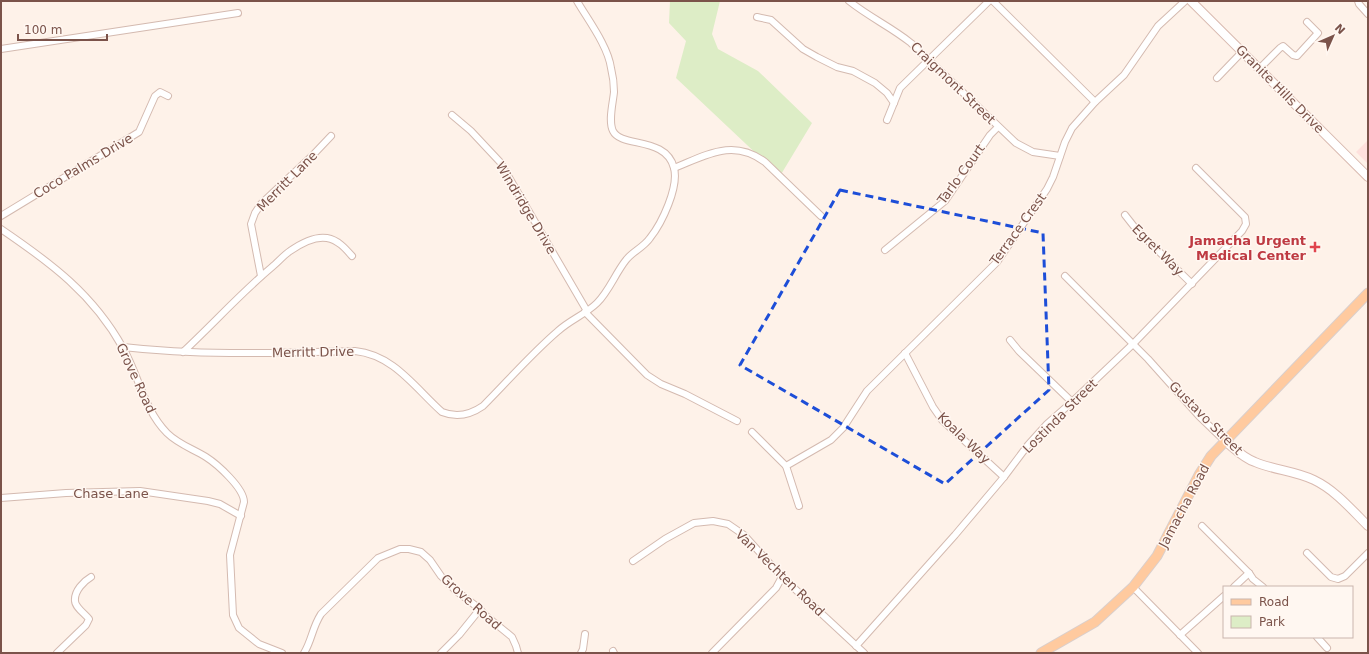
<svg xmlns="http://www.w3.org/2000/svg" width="1369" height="654" font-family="'DejaVu Sans',sans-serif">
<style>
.commercial{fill:#fee1dd}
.green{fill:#ddedc6}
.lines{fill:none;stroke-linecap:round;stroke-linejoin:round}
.street-casing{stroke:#d4bab0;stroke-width:8}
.secondary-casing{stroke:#d9bab0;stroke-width:10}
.primary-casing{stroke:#dacfcc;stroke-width:11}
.street{stroke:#fff;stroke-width:6}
.secondary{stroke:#fff;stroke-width:8}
.primary{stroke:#ffca9f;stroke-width:9}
.marked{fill:none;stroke:#1d4ed8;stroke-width:3;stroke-dasharray:8 5;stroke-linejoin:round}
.health-dot{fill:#e0444e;stroke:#fff7f1;stroke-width:1.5}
.labels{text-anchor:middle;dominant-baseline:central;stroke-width:3;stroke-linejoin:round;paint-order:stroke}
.street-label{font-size:13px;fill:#7b534a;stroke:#fff7f1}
.health-label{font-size:13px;font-weight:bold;fill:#be3a42;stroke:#fff7f1;text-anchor:end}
</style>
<rect width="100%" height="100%" fill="#fef2e9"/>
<path class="commercial" d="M 1368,140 L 1368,164 L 1356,152 Z"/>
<path class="green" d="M 670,1 L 720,1 L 712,34 L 718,49 L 758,71 L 812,123 L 780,176 L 676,78 L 686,41 L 669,23 Z"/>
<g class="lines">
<g class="street-casing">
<g id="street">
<path d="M 849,1 C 869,17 891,27 911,43 L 1016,143 L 1033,152 L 1060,156"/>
<path d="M 993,1 L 1095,102"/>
<path d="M 1358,1 L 1359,4 L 1368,14"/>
<path d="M 757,17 L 771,20 L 803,49 L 817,57 L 837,67 L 853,71 L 875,83 L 887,93 L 894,103"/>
<path d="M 1,49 L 238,13"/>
<path d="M 1260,68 L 1280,48 L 1283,46 L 1293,55 L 1297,56 L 1318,33 L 1307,22"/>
<path d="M 1217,78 L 1242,52"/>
<path d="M 452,115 L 471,131 L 500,162 L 587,311"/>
<path d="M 887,120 L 900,88 L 989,1"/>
<path d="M 674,168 C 707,155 733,138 765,162 L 821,216"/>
<path d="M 1125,215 L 1136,229 L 1192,284"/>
<path d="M 1,216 L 139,132 L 155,96 L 160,92 L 168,96"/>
<path d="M 1,229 C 51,263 93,294 123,348 C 139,376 144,410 167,433 C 178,444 193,449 206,457 C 217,464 244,488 244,502 L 230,555 L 233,615 L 239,628 L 259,644 L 282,653"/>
<path d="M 885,250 L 945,201 L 990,135 L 998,127"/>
<path d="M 261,276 L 251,224 L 255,213 L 261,204 L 312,156 L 331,136"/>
<path d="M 1065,276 L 1148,359 L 1199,416 L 1225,441"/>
<path d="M 585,312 L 647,375 L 661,384 L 685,394 L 737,421"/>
<path d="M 1010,340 L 1019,351 L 1072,402"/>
<path d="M 123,347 C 200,356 278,353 355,351 C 394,355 415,388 442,412 C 457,418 470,415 483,406 C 508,381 531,354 558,331 C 570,320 586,314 597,303 C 609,291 615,274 626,260 C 632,252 644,247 650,238 C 662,223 679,187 674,168 C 666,136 621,148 613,131 C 608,121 613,103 614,92 C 614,84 613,76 611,68 C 608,46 588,20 577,1"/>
<path d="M 183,352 C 213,324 241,293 272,267 C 278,262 284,255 290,251 C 300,244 315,236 327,238 C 338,240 345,248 352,256"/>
<path d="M 905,353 L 933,407 L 942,420 L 1004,477"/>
<path d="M 752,432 L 786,466 L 799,506"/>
<path d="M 786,466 L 831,440 L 843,428 L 867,391 L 997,262 L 1047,189 L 1053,177 L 1065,142 L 1072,128 L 1095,102 L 1124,75 L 1158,26 L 1185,1"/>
<path d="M 1,498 L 66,493 L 140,491 L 208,501 L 220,504 L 241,516"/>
<path d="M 1202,526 L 1249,573 L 1253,579 L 1263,587"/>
<path d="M 1307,553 L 1331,577 L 1338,579 L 1345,576 L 1368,553"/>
<path d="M 633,561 L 665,539 L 694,523 L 713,521 L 728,524 L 744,535 L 782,577 L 864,653"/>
<path d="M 1133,587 L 1198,653"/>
<path d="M 1234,587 L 1249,573"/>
<path d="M 1180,635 L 1224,596"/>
<path d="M 1317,637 L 1327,648"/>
<path d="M 856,646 L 955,535 L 1004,477 L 1028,445 L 1047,424 L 1072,402 L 1133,344 L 1242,231 L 1246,224 L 1245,217 L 1196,168"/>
<path d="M 613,651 L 614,653"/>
<path d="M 57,653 L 86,625 L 89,619 C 85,614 75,607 75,601 C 74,591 84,581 91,577"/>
<path d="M 304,653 C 312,640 312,628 321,614 L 378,558 L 400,549 L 409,549 L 421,552 L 430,560 L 441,576 L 455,590 L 480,609 L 485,615 L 512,637 L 516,646 L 518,653"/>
<path d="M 441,653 L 459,635 L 480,609"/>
<path d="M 581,653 L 583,649 L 585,634"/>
<path d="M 712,653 L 776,588 L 782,577"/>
</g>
</g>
<g class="secondary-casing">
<g id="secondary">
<path d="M 1191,1 L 1368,177"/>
<path d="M 1225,441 C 1234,448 1243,458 1255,462 C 1274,470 1295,471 1314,480 C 1335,490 1351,509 1368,526"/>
</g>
</g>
<g class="primary-casing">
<path id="primary" d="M 1041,653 L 1095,622 L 1133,587 L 1157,556 L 1199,475 L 1211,456 L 1368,293"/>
</g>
<use href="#street" class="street"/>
<use href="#secondary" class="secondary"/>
<use href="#primary" class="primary"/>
</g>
<path class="marked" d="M 840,190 L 1043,233 L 1049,390 L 945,484 L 740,365 Z"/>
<path class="health-dot" d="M1313 241h4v4h4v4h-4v4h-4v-4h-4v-4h4z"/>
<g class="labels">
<g class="street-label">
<text transform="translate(953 83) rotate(44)">Craigmont Street</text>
<text transform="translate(1280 89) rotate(45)">Granite Hills Drive</text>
<text transform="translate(83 166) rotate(-31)">Coco Palms Drive</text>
<text transform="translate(961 174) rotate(-54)">Tarlo Court</text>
<text transform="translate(287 181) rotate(-45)">Merritt Lane</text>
<text transform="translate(526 208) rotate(59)">Windridge Drive</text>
<text transform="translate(1018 229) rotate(-54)">Terrace Crest</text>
<text transform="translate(1158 250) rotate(45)">Egret Way</text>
<text transform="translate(313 352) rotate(-1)">Merritt Drive</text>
<text transform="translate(136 378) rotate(65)">Grove Road</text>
<text transform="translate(1060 416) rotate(-45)">Lostinda Street</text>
<text transform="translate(1206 418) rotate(45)">Gustavo Street</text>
<text transform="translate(964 438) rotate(44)">Koala Way</text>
<text x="111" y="493">Chase Lane</text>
<text transform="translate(1184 506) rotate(-62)">Jamacha Road</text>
<text transform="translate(780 573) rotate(44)">Van Vechten Road</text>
<text transform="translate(471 602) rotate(42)">Grove Road</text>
</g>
<g class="health-label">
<text x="1306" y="240">Jamacha Urgent<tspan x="1306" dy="15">Medical Center</tspan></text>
</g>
</g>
<rect width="1369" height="654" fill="none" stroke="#7b534a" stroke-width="4"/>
<rect x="1223" y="586" width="130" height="52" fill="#fff7f1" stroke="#cab5ae"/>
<rect x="1231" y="599" width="20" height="6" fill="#ffca9f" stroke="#cab5ae"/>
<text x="1259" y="606" font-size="12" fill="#7b534a">Road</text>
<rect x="1231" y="616" width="20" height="12" fill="#ddedc6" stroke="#cab5ae"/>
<text x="1259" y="626" font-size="12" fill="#7b534a">Park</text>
<g transform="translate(1333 36) rotate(45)" stroke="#fff7f1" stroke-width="3" paint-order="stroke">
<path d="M0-3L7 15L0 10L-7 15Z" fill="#7b534a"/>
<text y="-6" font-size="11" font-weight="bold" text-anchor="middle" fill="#7b534a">N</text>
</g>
<path d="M18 34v6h89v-6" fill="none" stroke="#7b534a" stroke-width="2"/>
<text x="24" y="34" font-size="12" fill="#7b534a" stroke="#fff7f1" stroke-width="3" paint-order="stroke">100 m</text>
</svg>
